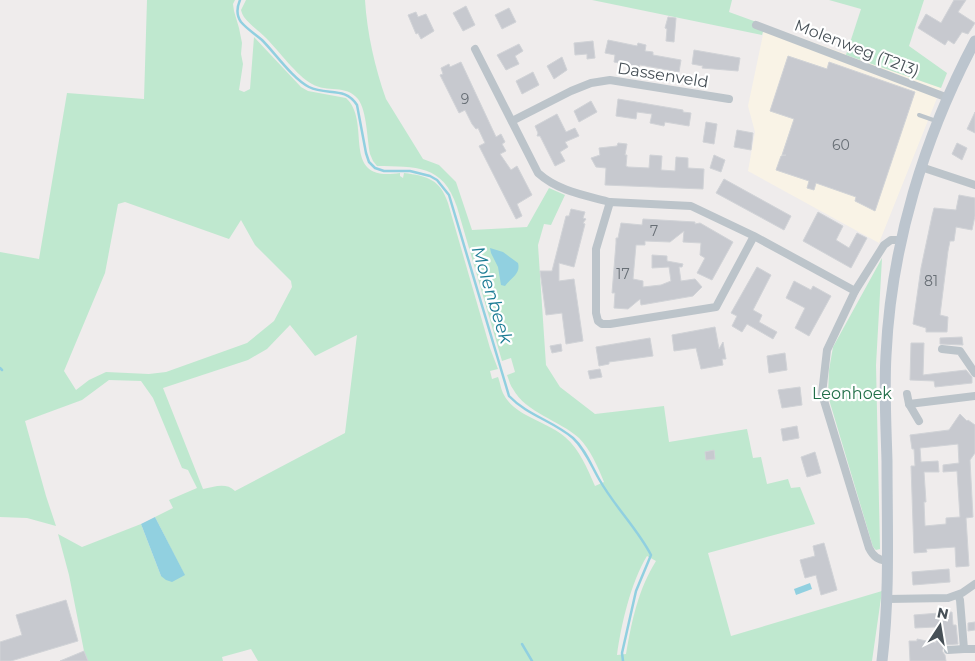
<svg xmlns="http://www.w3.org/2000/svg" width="975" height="661" font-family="Montserrat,sans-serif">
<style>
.commercial{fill:#f9f3e6}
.green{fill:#bfe8cf;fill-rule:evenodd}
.water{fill:#91d0e0}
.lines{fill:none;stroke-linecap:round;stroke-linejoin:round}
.stream{stroke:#91d0e0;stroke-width:2.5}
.building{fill:#c7c9cf;stroke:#d1d3d7;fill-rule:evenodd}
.service{stroke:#bcc4ca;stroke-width:4}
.minor{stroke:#bcc4ca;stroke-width:8}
.secondary{stroke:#bcc5ce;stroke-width:11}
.labels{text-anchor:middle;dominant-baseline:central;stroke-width:4.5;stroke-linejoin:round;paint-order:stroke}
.number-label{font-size:14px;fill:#676e75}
.street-label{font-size:16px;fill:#475057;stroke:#fff}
.park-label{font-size:16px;fill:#216f48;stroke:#fff}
.water-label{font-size:18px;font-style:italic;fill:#1d7c94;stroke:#fff}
</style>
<rect width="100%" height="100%" fill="#efecec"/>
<path class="commercial" d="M 765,25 L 941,88 L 879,243 L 748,171 L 755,132 L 748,106 Z"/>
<g class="green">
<path d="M 147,0 L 235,0 L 233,4 L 234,11 L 239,28 L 242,43 L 241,54 L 243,64 L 239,90 L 244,92 L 250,89 L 254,37 L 301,87 L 308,91 L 346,98 C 373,122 338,183 400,173 L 400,176 L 403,178 L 404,173 C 427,176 440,179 448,203 L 490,348 L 498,369 L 490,371 L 492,379 L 498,377 C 500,382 501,390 504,395 C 515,416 548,422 565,437 C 580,450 587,468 595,486 L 604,482 C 598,467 590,449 579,438 C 559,420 526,413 513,389 C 510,385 509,380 507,375 L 515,372 L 511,358 L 502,361 L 457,207 C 443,164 416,167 377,166 L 373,161 L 370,154 C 367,139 367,111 358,99 C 346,84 327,93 312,84 C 297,76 279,51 266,38 C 259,31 250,25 244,17 C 242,14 242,13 241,10 L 246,0 L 365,0 C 367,33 375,68 386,99 L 423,159 L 439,165 L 456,182 L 472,230 L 527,227 L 549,188 L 565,195 L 551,225 L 544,224 L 538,245 L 546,365 L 560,387 L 595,414 L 664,406 L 669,442 L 747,429 L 753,458 L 761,457 L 767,484 L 788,479 L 791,488 L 800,487 L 815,524 L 708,553 L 731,636 L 882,591 L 872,661 L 258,661 L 251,649 L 222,657 L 223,661 L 88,661 L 84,651 L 69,575 L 58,534 L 82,547 L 141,524 L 161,576 L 184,574 L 155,517 L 173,508 L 169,500 L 197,488 L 188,470 L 182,468 L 153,398 L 141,381 L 109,380 L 82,400 L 25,421 L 46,496 L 56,526 L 27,518 L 0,517 L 0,252 L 39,259 L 67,93 L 144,99 ZM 125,202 L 229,239 L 241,220 L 255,245 L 291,281 L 292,287 L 274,321 L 247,343 L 166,372 L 149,374 L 106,372 L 89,380 L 76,390 L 64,371 L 105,273 L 118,204 ZM 290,325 L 315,356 L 357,335 L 345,433 L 235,491 C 226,482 214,487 203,489 L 163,388 L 248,360 L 267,349 ZM 647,556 L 656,561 C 638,590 632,620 626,654 L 617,655 C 621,625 631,582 647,556 Z"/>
<path d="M 592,0 L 732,0 L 729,12 L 765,25 L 762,35 Z"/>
<path d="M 829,0 L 924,0 L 909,46 L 947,73 L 941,88 L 846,55 L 861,9 Z"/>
<path d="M 882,258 L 876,365 L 880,549 L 876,550 L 873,547 L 828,396 L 829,370 L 833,347 Z"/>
</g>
<g class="water">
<path d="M 490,248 L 503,252 L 518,263 C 521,274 511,278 505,286 L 501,285 L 498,267 L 491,253 Z"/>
<path d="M 155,517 L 185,575 L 172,582 L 166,580 L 161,576 L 141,524 Z"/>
<path d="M 810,583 L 812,589 L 796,595 L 794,589 Z"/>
</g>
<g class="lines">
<g class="stream">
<path d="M 240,0 C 237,7 236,15 241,22 C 247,29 255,34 262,40 C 275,53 293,79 309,87 C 327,96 345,86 357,105 L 366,153 L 369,162 L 375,168 L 384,171 L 410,171 L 430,176 L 437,180 L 449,195 L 509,396 C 527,415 553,421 573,438 C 585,449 591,465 599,479 C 614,506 637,528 651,555 L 636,591 L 622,653 L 623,661"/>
<path d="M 0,368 L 2,370"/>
<path d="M 522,644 L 532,661"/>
</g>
</g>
<g class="building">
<path d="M 954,0 L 966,0 L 958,12 L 975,23 L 968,34 L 962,32 L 954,44 L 948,40 L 945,45 L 918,28 L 926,14 L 941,23 Z"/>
<path d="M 466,6 L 475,25 L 463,31 L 453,13 Z"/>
<path d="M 509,8 L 516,22 L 502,29 L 495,15 Z"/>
<path d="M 416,12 L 418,17 L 426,14 L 434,31 L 421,39 L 418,33 L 416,34 L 408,15 Z"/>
<path d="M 668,17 L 676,18 L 674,42 L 666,41 L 667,29 L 665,28 Z"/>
<path d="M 608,40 L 637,46 L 638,43 L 646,45 L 645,51 L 653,52 L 653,55 L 681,60 L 679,72 L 640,65 L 639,67 L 614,62 L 615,55 L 605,53 Z"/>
<path d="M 593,41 L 595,58 L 587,59 L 587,54 L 575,55 L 574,43 Z"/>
<path d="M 519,44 L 523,51 L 515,56 L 519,64 L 506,70 L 497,55 Z"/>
<path d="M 694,50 L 740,58 L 738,71 L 702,68 L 703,66 L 692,64 Z"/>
<path d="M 788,56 L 827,69 L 829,62 L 915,92 L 875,211 L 855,201 L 856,197 L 816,183 L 814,190 L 807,188 L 809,181 L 776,170 L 781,156 L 786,155 L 782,155 L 794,119 L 770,111 Z"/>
<path d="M 562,57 L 567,70 L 554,79 L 547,66 Z"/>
<path d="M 461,62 L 496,137 L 501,134 L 505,142 L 502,144 L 506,151 L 500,154 L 511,170 L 517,166 L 532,195 L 517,204 L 522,216 L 516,219 L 479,146 L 485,143 L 478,128 L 476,129 L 472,124 L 465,110 L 459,113 L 440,75 L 443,74 L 441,68 L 449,64 L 450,67 Z"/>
<path d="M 533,72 L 539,85 L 522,94 L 516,81 Z"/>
<path d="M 618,99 L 683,110 L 683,112 L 691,113 L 689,126 L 665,122 L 664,126 L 650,123 L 652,114 L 637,112 L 636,119 L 616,116 Z"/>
<path d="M 591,101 L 597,112 L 579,122 L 574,111 Z"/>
<path d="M 975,112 L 975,133 L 967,129 Z"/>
<path d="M 557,114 L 566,132 L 575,128 L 579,136 L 565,142 L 568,147 L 560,152 L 565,161 L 555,166 L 540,136 L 537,136 L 538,133 L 535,126 Z"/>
<path d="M 706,122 L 717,124 L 714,144 L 703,142 Z"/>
<path d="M 737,130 L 753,133 L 751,150 L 734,147 Z"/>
<path d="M 618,143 L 627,144 L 625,155 L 627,155 L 626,166 L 628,167 L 649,168 L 650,155 L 662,156 L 661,170 L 675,171 L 676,157 L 688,158 L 688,168 L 704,169 L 703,189 L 605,185 L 606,168 L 596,167 L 591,158 L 600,155 L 599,148 L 617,146 Z"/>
<path d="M 957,143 L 967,148 L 962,160 L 952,154 Z"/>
<path d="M 714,155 L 725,160 L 721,172 L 710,168 Z"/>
<path d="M 724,179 L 791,216 L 784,230 L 716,193 Z"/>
<path d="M 959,195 L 975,198 L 975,216 L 972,230 L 956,227 L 954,241 L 950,241 L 948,251 L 940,315 L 948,317 L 947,332 L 926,332 L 926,328 L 913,324 L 921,268 L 932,216 L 934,208 L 956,210 Z"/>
<path d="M 571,209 L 585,212 L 583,218 L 586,219 L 583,223 L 585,224 L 574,267 L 559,263 L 559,281 L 574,279 L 583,341 L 566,344 L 562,313 L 546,315 L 540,271 L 552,271 L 566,216 L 569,216 Z"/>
<path d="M 818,212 L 843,226 L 836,240 L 849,248 L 857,233 L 867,238 L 851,268 L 803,241 Z"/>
<path d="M 643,219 L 695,222 L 695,224 L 700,223 L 733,242 L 712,280 L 697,273 L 705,258 L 700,255 L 701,243 L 683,242 L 684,231 L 670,242 L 645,241 L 645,245 L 636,245 L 633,279 L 643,281 L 643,287 L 661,285 L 671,281 L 669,267 L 652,268 L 652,255 L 667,256 L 667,261 L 683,264 L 682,267 L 679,267 L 681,281 L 695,279 L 702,287 L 693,296 L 641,305 L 640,299 L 628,309 L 614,308 L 615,293 L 612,293 L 616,243 L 616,238 L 618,238 L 621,223 L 642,225 Z"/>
<path d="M 757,267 L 771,275 L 753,310 L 762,315 L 759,322 L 777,332 L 773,339 L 747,324 L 742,332 L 732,326 L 737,316 L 731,313 Z"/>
<path d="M 794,281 L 811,290 L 813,286 L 831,296 L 809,336 L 795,328 L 805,308 L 786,298 Z"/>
<path d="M 715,327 L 719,349 L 723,342 L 726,359 L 722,359 L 723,365 L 701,369 L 696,348 L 674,351 L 672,335 Z"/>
<path d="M 962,337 L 963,345 L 940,344 L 940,338 Z"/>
<path d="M 650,338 L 653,356 L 609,362 L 609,364 L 599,366 L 596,347 Z"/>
<path d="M 911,343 L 924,343 L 923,375 L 966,370 L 972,377 L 972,383 L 935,387 L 934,381 L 910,380 Z"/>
<path d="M 561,344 L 562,351 L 552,353 L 550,346 Z"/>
<path d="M 785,353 L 787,370 L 769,373 L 767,356 Z"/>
<path d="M 600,369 L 602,377 L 590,379 L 588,371 Z"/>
<path d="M 800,387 L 802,405 L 782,408 L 778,390 Z"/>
<path d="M 960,414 L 967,421 L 968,420 L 975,425 L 975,453 L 970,460 L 973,517 L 966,518 L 969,566 L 956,567 L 955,547 L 926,549 L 927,552 L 914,553 L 911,466 L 915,466 L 914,449 L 912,449 L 910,435 L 949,430 ZM 958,444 L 959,463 L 943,465 L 943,472 L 957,471 L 960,517 L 946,518 L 946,524 L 925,526 L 924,502 L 926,502 L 924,472 L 939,472 L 938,461 L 921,462 L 920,448 Z"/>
<path d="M 797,426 L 799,438 L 783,441 L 781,429 Z"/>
<path d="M 714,450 L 715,459 L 706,460 L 705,452 Z"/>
<path d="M 815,452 L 821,473 L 807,477 L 801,457 Z"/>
<path d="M 824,543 L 837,590 L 821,595 L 816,575 L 805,578 L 800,560 L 815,556 L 813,546 Z"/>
<path d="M 949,569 L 950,582 L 913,585 L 912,572 Z"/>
<path d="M 66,600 L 78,641 L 11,661 L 0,661 L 0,642 L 22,635 L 16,615 Z"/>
<path d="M 952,612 L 953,625 L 956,625 L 958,644 L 945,645 L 942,651 L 945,655 L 946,661 L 910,661 L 909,641 L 917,641 L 917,639 L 936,643 L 935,627 L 915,628 L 914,615 Z"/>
<path d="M 975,622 L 975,630 L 968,631 L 968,623 Z"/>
<path d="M 84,651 L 88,661 L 60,661 Z"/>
</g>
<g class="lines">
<path class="service" d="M 919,115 L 936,121"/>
<g class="minor">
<path d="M 756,25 L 948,98"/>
<path d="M 475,49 L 538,173 C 558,191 584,195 610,202"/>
<path d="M 512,121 L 571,91 L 591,83 L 610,80 L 729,99"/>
<path d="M 921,167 L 975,185"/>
<path d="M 754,236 L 691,206 L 610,202 L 596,249 L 596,313 L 598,321 L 602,324 L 610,324 L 716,307 L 754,236 L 855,291"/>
<path d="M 942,349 L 960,351 L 975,373"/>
<path d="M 907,394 L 909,404 L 919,421"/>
<path d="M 909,404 L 975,396"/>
<path d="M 887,560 C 879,561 873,556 869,548 L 822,394 L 827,350 L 855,291 L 884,245 L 891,240 L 901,240"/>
<path d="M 958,595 L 960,600 L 964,649 L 975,649"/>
<path d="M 887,599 L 948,598 L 962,593 L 975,584"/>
<path d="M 948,650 L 964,649"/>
</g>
<path class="secondary" d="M 882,661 C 890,595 887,527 887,461 C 886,426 884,390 886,355 C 891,246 924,137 975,41"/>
</g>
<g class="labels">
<g class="number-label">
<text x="465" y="99">9</text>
<text x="841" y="145">60</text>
<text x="654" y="231">7</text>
<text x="623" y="274">17</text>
<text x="931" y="281">81</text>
</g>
<g class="street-label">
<text transform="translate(857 48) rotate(21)">Molenweg (T213)</text>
<text transform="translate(663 75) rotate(9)">Dassenveld</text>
</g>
<g class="park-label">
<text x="852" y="393">Leonhoek</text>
</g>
<g class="water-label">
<text transform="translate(492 295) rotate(73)">Molenbeek</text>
</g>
</g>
<g transform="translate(940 626) rotate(12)" stroke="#ffffff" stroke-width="4" paint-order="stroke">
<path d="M0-4L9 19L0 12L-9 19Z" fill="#475057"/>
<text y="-8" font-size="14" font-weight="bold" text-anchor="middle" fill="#475057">N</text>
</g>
</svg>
